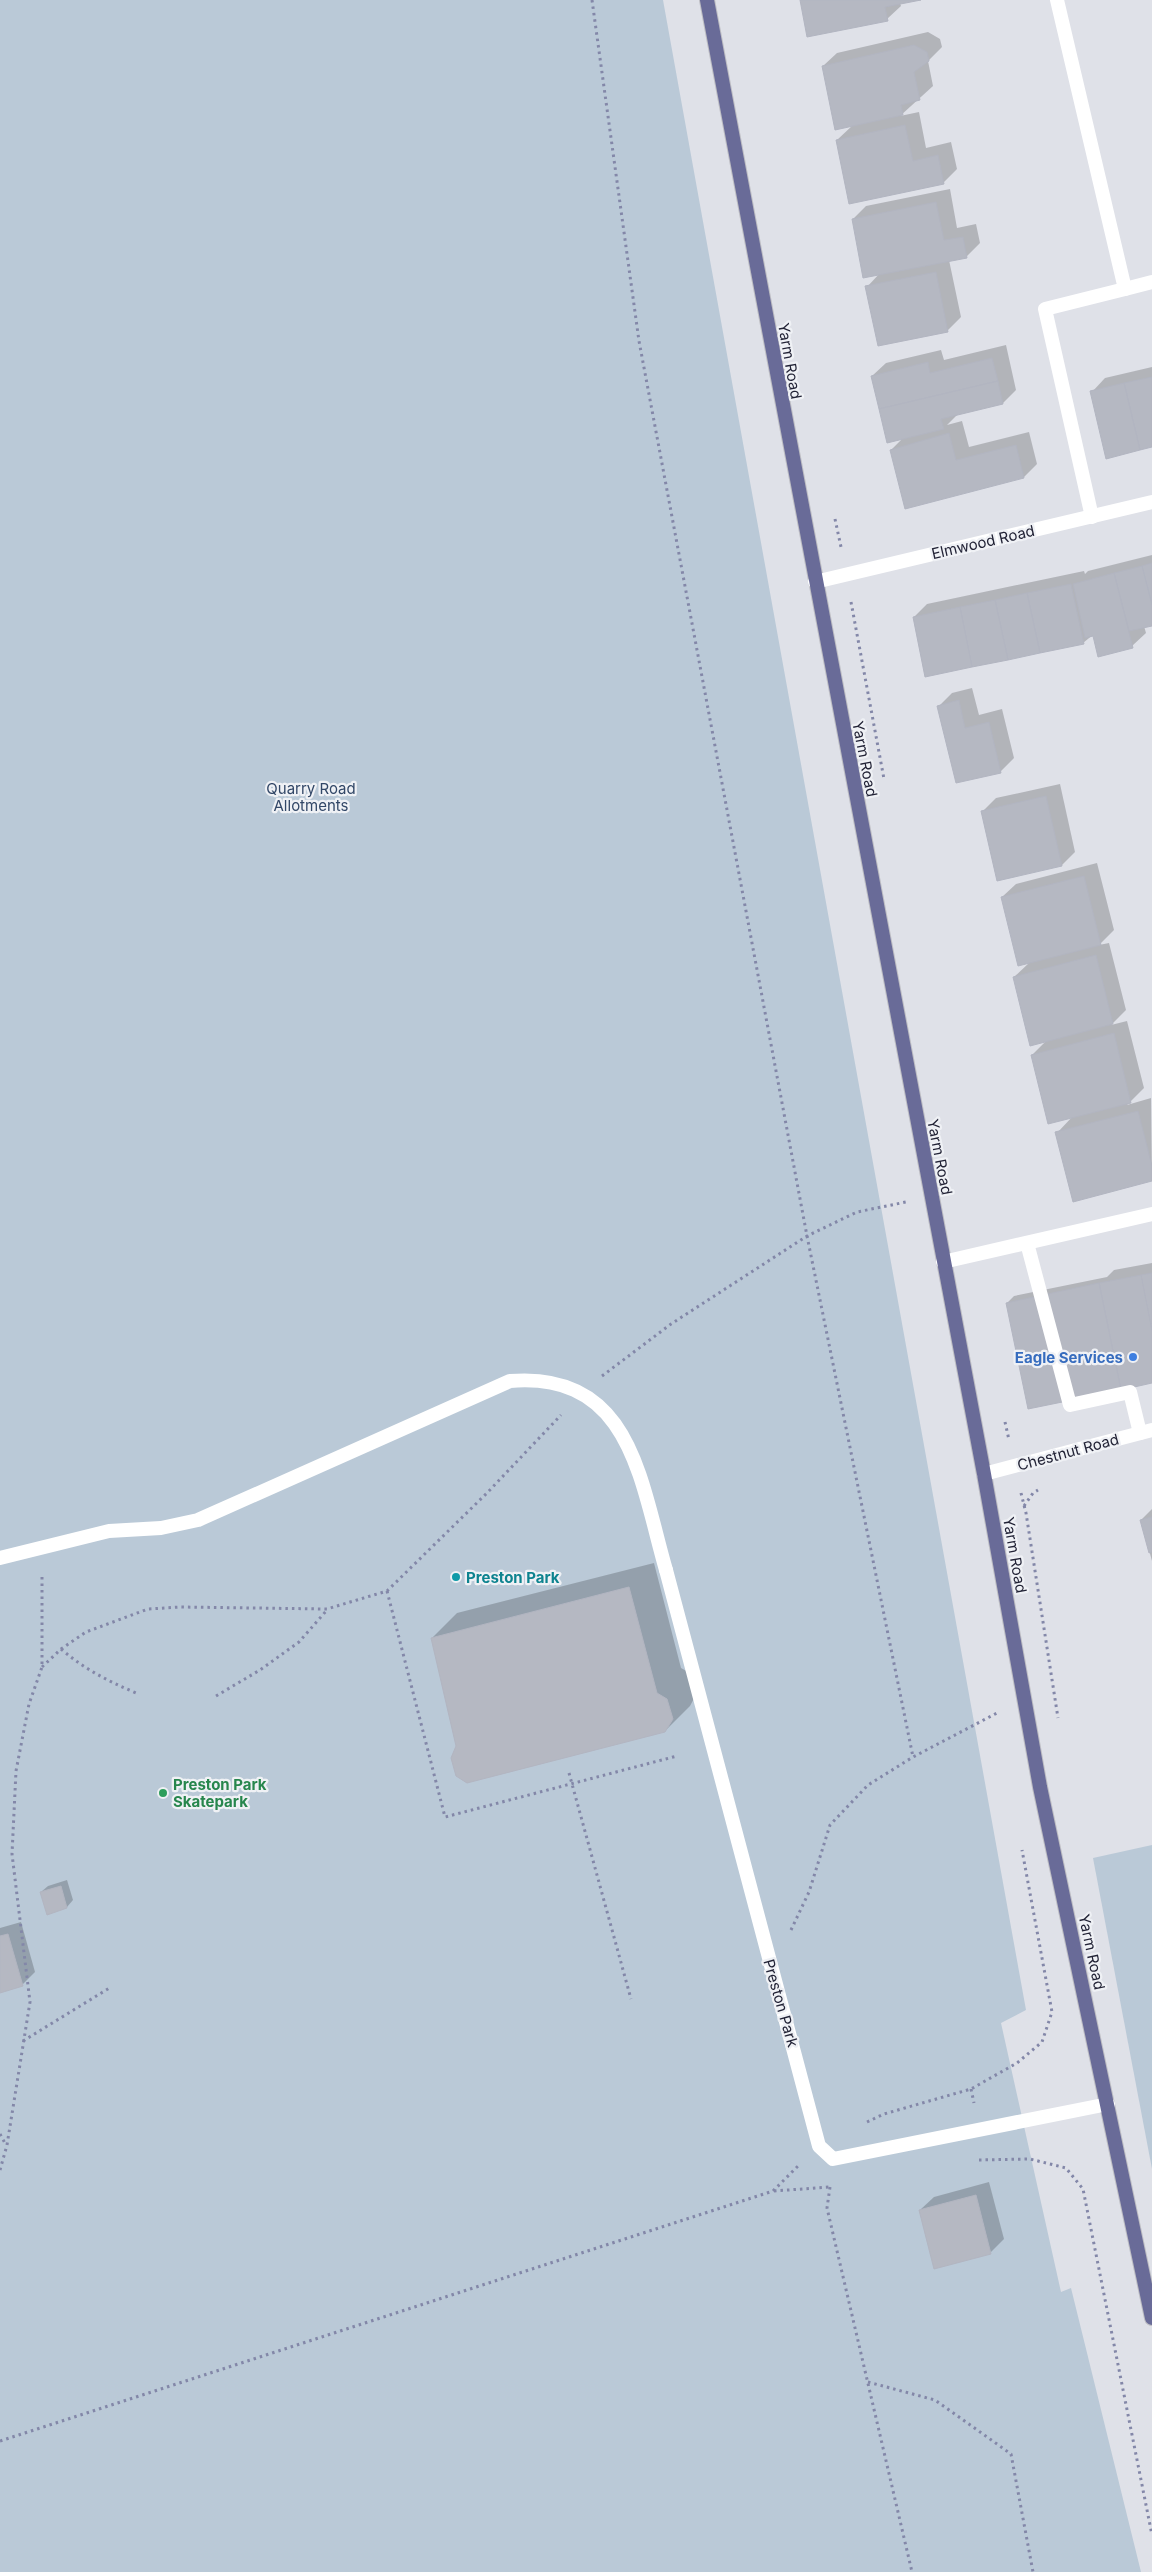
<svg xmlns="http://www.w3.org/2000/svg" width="1152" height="2572" font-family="Inter,sans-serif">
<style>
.green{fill:#bac9d7}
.shadow{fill:#0003}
.building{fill:#b5b8c2;stroke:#b2b5c1}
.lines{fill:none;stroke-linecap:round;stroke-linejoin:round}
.primary-casing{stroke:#bdbdc3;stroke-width:16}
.path{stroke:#8387a8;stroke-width:3;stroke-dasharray:2.5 4;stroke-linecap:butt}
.service{stroke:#fff;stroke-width:14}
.minor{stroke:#fff;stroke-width:14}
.primary{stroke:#696b98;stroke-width:14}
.shop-dot{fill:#3f7fe0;stroke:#eff1f5;stroke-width:2}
.culture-dot{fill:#0f9aa8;stroke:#eff1f5;stroke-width:2}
.leisure-dot{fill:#2e9e5b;stroke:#eff1f5;stroke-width:2}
.labels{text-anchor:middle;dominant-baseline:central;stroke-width:4.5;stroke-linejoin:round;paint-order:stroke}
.street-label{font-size:15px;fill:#222336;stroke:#eff1f5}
.park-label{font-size:15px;fill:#324767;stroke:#eff1f5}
.shop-label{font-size:15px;font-weight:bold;fill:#366cbe;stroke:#eff1f5;text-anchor:end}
.culture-label{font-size:15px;font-weight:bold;fill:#0d838f;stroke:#eff1f5;text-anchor:start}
.leisure-label{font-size:15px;font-weight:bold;fill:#27864d;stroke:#eff1f5;text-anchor:start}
</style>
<rect width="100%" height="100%" fill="#dfe1e8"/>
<g class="green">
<path d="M 0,0 L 663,0 L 1026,2010 L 1001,2023 L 1061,2292 L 1071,2288 L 1141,2572 L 0,2572 Z"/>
<path d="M 1152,1845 L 1152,2169 L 1093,1858 Z"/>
</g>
<g class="shadow">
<path d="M 801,0 L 915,0 L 900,3 L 901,6 L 887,19 Z"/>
<path d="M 928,32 L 940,39 L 942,47 L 928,61 L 933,86 L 900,116 L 919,112 L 926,148 L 951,142 L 957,169 L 943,183 L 837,140 L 853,125 L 823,66 L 837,53 Z"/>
<path d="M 950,189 L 957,228 L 976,224 L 980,243 L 966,257 L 949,260 L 961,317 L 947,331 L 867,287 L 880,273 L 853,219 L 866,206 Z"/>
<path d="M 1006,345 L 1016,390 L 1003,403 L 958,414 L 947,425 L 962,421 L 969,447 L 1029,432 L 1037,464 L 1024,477 L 906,508 L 891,450 L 903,438 L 872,376 L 886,363 L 941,350 L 944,360 Z"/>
<path d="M 1152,367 L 1152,446 L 1092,392 L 1105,378 Z"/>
<path d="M 1152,555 L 1152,624 L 1144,626 L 1146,633 L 1132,646 L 1094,634 L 1083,643 L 914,617 L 927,604 L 1084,571 L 1085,574 L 1088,571 Z"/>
<path d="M 972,688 L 979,715 L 1002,709 L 1014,758 L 1000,772 L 939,706 L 952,693 Z"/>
<path d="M 1060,784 L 1075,852 L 1062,865 L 998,880 L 982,812 L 996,798 Z"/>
<path d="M 1097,863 L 1114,930 L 1099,945 L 1109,943 L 1126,1010 L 1111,1025 L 1127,1021 L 1144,1088 L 1127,1105 L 1151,1098 L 1152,1180 L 1057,1133 L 1073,1116 L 1032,1055 L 1047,1040 L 1014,977 L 1030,962 L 1002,897 L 1016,884 Z"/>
<path d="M 1152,1263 L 1152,1382 L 1007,1303 L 1014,1296 L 1107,1277 L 1114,1270 Z"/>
<path d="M 1152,1509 L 1152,1561 L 1141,1520 Z"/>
<path d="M 654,1563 L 681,1668 L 692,1674 L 697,1693 L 690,1706 L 665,1731 L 458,1746 L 432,1638 L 457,1613 Z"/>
<path d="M 67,1880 L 73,1900 L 67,1907 L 48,1913 L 41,1892 L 48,1886 Z"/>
<path d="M 21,1922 L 35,1972 L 22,1985 L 0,1991 L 0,1928 Z"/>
<path d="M 989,2182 L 1004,2239 L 991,2252 L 935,2267 L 920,2210 L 934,2197 Z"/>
</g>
<g class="building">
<path d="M 800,0 L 921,0 L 885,7 L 888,21 L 807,37 Z"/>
<path d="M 914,45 L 927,52 L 929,61 L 914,72 L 920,100 L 901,105 L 903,115 L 835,130 L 822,66 Z"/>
<path d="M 905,125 L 913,161 L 938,155 L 944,184 L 849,204 L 836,140 Z"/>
<path d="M 936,202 L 944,240 L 963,237 L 967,258 L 863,278 L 852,219 Z"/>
<path d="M 936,272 L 948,332 L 878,346 L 865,286 Z"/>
<path d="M 992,358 L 998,381 L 879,409 L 871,376 L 928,362 L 930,373 Z"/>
<path d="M 1152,377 L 1152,447 L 1140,450 L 1124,383 Z"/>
<path d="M 998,381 L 1003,404 L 941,419 L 944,429 L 887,443 L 879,409 Z"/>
<path d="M 1124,383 L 1140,450 L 1106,459 L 1090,391 Z"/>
<path d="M 949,433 L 956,460 L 1016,445 L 1024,478 L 905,509 L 890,450 Z"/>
<path d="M 1152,563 L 1152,605 L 1142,566 Z"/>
<path d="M 1142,566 L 1152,605 L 1152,626 L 1129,631 L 1114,573 Z"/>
<path d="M 1114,573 L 1133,648 L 1098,657 L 1093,636 L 1085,638 L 1073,584 Z"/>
<path d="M 1071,584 L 1084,644 L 1040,653 L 1027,593 Z"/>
<path d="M 1027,593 L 1040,653 L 1008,660 L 995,600 Z"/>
<path d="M 995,600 L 1008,660 L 972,667 L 960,607 Z"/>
<path d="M 960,607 L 972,667 L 925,677 L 913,617 Z"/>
<path d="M 959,700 L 965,728 L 989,722 L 1001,773 L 956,783 L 937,706 Z"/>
<path d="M 1046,796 L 1062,866 L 997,881 L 981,811 Z"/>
<path d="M 1084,876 L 1101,945 L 1018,966 L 1001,897 Z"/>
<path d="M 1096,955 L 1113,1024 L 1030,1046 L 1013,977 Z"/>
<path d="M 1114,1033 L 1131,1103 L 1048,1124 L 1031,1055 Z"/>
<path d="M 1138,1111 L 1152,1166 L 1152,1181 L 1073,1202 L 1055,1132 Z"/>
<path d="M 1152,1273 L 1152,1331 L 1141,1275 Z"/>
<path d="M 1141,1275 L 1152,1331 L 1152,1383 L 1121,1390 L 1099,1283 Z"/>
<path d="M 1099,1283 L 1121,1390 L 1028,1409 L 1006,1303 Z"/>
<path d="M 1152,1517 L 1152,1552 L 1149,1553 L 1140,1520 Z"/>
<path d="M 629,1587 L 657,1693 L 667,1699 L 673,1719 L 665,1732 L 467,1783 L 456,1776 L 451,1758 L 456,1746 L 431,1638 Z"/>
<path d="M 61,1886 L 67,1908 L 47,1915 L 40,1892 Z"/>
<path d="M 8,1934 L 23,1986 L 0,1993 L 0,1936 Z"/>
<path d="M 976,2195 L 991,2254 L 934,2269 L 919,2210 Z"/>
</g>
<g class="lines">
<g class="primary-casing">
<path id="primary" d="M 707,0 L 984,1474 L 1040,1787 L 1152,2318"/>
</g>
<g class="path">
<path d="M 592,0 L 639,341 L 807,1236 L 913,1757"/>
<path d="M 835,519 L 841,547"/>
<path d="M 851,602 L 884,779"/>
<path d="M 602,1376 L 671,1324 L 807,1236 L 857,1212 L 906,1202"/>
<path d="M 1005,1422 L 1009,1440"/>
<path d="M 1021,1493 L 1026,1513 L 1058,1718"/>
<path d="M 1024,1506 L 1033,1493 L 1038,1490"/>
<path d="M 387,1591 L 445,1817 L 677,1756"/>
<path d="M 61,1649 C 84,1669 108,1681 136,1693"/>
<path d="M 42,1667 L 61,1649 L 86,1632 L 148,1609 L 180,1607 L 327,1609 L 387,1591 L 487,1493 L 561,1415"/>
<path d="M 216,1696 L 260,1670 L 299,1642 L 327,1610"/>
<path d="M 569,1773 L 631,1999"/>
<path d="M 791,1930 L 809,1892 L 830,1825 L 868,1785 L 913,1757 L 997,1713"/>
<path d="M 23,2041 L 111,1987"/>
<path d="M 971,2089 L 974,2103"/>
<path d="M 867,2122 L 884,2114 L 971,2089 L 1017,2063 L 1042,2042 L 1052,2012 L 1022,1850"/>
<path d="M 0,2134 L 6,2145"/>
<path d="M 979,2160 L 1030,2159 L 1066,2168 L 1083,2189 L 1152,2535"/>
<path d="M 0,2170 L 7,2145 L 30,2002 L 12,1854 L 16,1771 L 29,1704 L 42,1667 L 42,1576"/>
<path d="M 830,2187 L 827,2208 L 912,2572"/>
<path d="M 774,2191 L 830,2187"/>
<path d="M 868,2382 L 935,2400 L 1011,2454 L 1033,2572"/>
<path d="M 0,2441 L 773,2191 L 799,2165"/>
</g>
<g class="service">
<path d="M 1057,0 L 1125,289 L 1152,282"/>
<path d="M 1092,517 L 1045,309 L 1125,289"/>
<path d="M 1027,1243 L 1070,1405 L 1130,1392 L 1140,1433"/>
<path d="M 943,1262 L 1152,1214"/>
<path d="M 0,1558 L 109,1531 L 161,1528 L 198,1520 L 510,1381 C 631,1371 640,1480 666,1570"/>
</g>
<g class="minor">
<path d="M 815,582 L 1152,502"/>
<path d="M 984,1474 L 1152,1430"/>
<path d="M 666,1570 L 819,2146 L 833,2159 L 1108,2104"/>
</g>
<use href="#primary" class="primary"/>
</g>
<circle class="shop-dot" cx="1133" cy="1357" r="5"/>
<circle class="culture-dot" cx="456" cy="1577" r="5"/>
<circle class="leisure-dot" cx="163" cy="1793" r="5"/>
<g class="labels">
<g class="street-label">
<text transform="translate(790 361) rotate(80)">Yarm Road</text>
<text transform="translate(983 542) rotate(-13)">Elmwood Road</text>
<text transform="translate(865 759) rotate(79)">Yarm Road</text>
<text transform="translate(940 1157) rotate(79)">Yarm Road</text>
<text transform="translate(1068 1452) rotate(-15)">Chestnut Road</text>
<text transform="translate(1015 1555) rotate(80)">Yarm Road</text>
<text transform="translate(1092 1952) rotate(78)">Yarm Road</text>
<text transform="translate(781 2003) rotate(74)">Preston Park</text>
</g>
<g class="park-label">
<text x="311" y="788">Quarry Road<tspan x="311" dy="17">Allotments</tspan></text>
</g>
<g class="shop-label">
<text x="1123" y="1357">Eagle Services</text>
</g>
<g class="culture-label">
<text x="466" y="1577">Preston Park</text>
</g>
<g class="leisure-label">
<text x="173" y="1784">Preston Park<tspan x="173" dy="17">Skatepark</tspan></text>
</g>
</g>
</svg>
